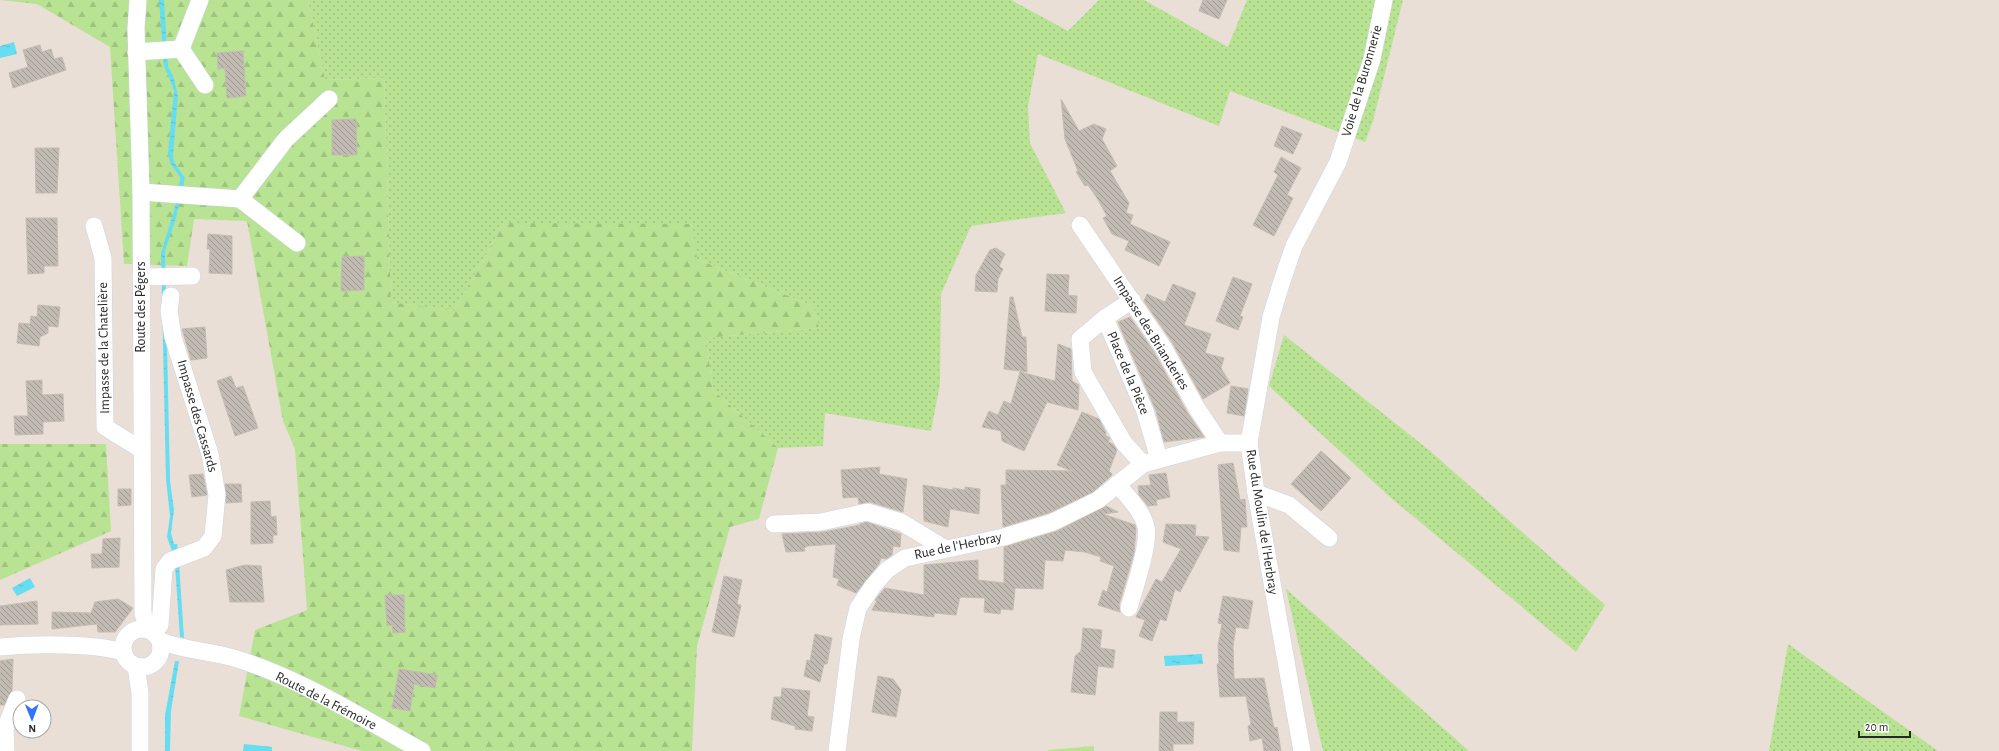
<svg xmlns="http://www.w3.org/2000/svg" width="1999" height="751" font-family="'Alegreya Sans',sans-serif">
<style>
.green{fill:url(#green-dots)}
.forest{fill:url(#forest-firs)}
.water{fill:url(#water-ripples)}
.building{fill:url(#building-back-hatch);stroke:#c5bbb1}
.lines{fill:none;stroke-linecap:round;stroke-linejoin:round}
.minor-casing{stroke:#cdd3e1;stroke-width:18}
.minor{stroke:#fff;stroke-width:17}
.labels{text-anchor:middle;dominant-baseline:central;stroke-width:3;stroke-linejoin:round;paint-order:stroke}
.street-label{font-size:14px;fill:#272727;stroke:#fff}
</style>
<defs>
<pattern id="green-dots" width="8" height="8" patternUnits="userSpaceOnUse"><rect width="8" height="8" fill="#b8e392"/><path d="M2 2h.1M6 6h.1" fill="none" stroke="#9ec37e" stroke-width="1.8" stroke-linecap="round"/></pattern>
<pattern id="forest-firs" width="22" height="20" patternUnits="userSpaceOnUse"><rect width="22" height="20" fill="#b8e392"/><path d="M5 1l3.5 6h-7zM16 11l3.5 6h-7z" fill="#9ec37e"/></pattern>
<pattern id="water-ripples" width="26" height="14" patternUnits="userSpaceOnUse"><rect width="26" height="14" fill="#66ddf0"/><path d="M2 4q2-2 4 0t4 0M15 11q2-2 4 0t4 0" fill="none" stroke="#58bece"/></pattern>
<pattern id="building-back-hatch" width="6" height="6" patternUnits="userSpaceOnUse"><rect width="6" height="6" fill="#c2bbb3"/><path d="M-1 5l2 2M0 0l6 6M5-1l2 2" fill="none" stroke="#9e9892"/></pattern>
</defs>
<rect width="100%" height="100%" fill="#eadfd7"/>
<g class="green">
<path d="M 308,0 L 1011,0 L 1068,31 L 1099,0 L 1144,0 L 1228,47 L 1247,0 L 1403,0 L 1373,121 L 1365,142 L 1230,91 L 1219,126 L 1038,54 L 1028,106 L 1030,143 L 1066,213 L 971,226 L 941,294 L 940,384 L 931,431 L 825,413 L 823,446 L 778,448 L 713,390 L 706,338 L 819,328 L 813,306 L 697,259 L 504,223 L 454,311 L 391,302 L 384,78 L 325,80 Z"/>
<path d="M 1284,335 L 1429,450 L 1605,605 L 1576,652 L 1390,497 L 1269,386 Z"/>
<path d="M 1286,589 L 1469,751 L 1323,751 Z"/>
<path d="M 1788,644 L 1938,751 L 1769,751 Z"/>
</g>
<g class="forest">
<path d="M 0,0 L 308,0 L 325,80 L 384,78 L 391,302 L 454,311 L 504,223 L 692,224 L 697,259 L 813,306 L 819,328 L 706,338 L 713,390 L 778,448 L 759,519 L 730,527 L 697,646 L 692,751 L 362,751 L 239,716 L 255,630 L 307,610 L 295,449 L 283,421 L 247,221 L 194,219 L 187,266 L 124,264 L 110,47 L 37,4 Z"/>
<path d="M 0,444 L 106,444 L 111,531 L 0,580 Z"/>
<path d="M 1094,746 L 1094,751 L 1048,751 L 1048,750 Z"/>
</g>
<g class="water">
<path d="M 159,0 L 164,0 L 168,66 L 174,79 L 178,95 L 173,156 L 174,162 L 185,178 L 176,218 L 165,251 L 170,481 L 174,510 L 171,533 L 174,544 L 177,544 L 178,551 L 173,554 L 167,537 L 170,516 L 166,479 L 161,253 L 174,211 L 180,181 L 180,177 L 170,163 L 168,153 L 174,90 L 164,66 Z"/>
<path d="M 14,42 L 17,54 L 0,58 L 0,46 Z"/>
<path d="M 179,563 L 184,638 L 180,637 L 175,565 Z"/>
<path d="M 30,578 L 35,587 L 17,596 L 12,588 Z"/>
<path d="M 1202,654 L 1203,664 L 1165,666 L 1164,656 Z"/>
<path d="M 175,661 L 179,661 L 171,711 L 170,751 L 165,751 L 165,715 Z"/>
<path d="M 244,744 L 272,747 L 272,751 L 243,751 Z"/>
</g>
<g class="building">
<path d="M 1203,0 L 1227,0 L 1219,19 L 1199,11 Z"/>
<path d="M 40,45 L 42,52 L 51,49 L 54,59 L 62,57 L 66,70 L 13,88 L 9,73 L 28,67 L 23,50 Z"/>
<path d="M 243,51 L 246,96 L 227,98 L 225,68 L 218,69 L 217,53 Z"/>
<path d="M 1061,99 L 1079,131 L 1094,124 L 1106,129 L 1102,139 L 1117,166 L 1110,171 L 1129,203 L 1126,213 L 1133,215 L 1130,224 L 1170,242 L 1159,266 L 1125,250 L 1129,241 L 1112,234 L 1103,218 L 1107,216 L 1097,198 L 1088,185 L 1085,186 L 1076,172 L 1078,171 L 1065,139 Z"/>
<path d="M 356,119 L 357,155 L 332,155 L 332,120 Z"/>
<path d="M 1282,126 L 1302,134 L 1293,154 L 1274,146 Z"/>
<path d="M 35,148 L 59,148 L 57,193 L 36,193 Z"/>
<path d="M 1281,157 L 1301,168 L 1287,195 L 1293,198 L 1274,236 L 1253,225 L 1278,175 L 1274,172 Z"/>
<path d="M 26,218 L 57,218 L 58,266 L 44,266 L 44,273 L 28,274 Z"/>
<path d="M 208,234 L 232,236 L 232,274 L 209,273 L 210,249 L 207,249 Z"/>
<path d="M 996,248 L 1005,254 L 999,266 L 1003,269 L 998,279 L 997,292 L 975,291 L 976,275 L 990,250 Z"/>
<path d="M 364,256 L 364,290 L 341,291 L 342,257 Z"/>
<path d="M 1047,274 L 1069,275 L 1068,295 L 1077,296 L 1076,313 L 1045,311 Z"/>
<path d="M 1233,277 L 1252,284 L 1240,316 L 1243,317 L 1238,330 L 1216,321 Z"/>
<path d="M 1173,284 L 1196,293 L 1184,325 L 1211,334 L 1205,353 L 1224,358 L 1221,368 L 1230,383 L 1203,399 L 1172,342 L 1144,301 L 1147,294 L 1165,302 Z"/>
<path d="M 1010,297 L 1013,297 L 1022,337 L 1026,337 L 1027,372 L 1004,369 Z"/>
<path d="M 38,305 L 60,307 L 58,327 L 48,326 L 48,333 L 40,337 L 39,346 L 17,343 L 19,323 L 30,324 L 31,316 L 37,317 Z"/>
<path d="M 1130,317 L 1154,352 L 1187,412 L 1204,437 L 1164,442 L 1156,411 L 1118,322 Z"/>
<path d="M 205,327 L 207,358 L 191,360 L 182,329 Z"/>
<path d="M 1058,344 L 1071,349 L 1072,381 L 1079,385 L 1078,410 L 1047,402 L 1024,451 L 1002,441 L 1001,431 L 982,427 L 989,411 L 998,415 L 1004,401 L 1011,404 L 1020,372 L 1055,381 Z"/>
<path d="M 231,376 L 236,388 L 243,386 L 258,428 L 235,436 L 217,381 Z"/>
<path d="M 42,380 L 42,395 L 63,394 L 64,421 L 43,422 L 43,434 L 15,435 L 14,416 L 28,416 L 26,381 Z"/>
<path d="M 1231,386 L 1248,389 L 1244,416 L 1227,413 Z"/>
<path d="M 1082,412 L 1099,419 L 1106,433 L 1105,435 L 1110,438 L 1108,442 L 1113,444 L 1117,450 L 1109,471 L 1112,474 L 1111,476 L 1093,492 L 1049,513 L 1003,527 L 1001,485 L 1006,485 L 1006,470 L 1072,471 L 1057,465 Z"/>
<path d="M 1321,451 L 1351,478 L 1321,511 L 1291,484 Z"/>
<path d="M 1233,463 L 1240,500 L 1245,499 L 1247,527 L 1241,527 L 1239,552 L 1224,550 L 1218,465 Z"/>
<path d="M 880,467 L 879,474 L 907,479 L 903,512 L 870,502 L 859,504 L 858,497 L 843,498 L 841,470 Z"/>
<path d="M 1166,473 L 1170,497 L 1156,500 L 1157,505 L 1148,506 L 1139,495 L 1138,486 L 1151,485 L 1149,475 Z"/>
<path d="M 203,474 L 207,495 L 192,497 L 189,475 Z"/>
<path d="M 225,484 L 241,484 L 242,502 L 226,503 Z"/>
<path d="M 923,485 L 953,490 L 953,488 L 965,490 L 965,487 L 980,489 L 979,514 L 950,509 L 948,527 L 924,521 Z"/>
<path d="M 118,489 L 131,489 L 131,505 L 118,506 Z"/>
<path d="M 270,501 L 271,517 L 276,516 L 277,535 L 273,535 L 273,543 L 251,544 L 251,502 Z"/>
<path d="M 1106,506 L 1118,512 L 1103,514 L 1135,525 L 1136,529 L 1134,553 L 1119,605 L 1120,612 L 1098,605 L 1103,590 L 1107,592 L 1114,566 L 1100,561 L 1101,557 L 1085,552 L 1065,550 L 1063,561 L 1045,560 L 1043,589 L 1015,588 L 1013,610 L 1001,609 L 1000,614 L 984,612 L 985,598 L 960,597 L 956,615 L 934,613 L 934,617 L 872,610 L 877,601 L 875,600 L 885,588 L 924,595 L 924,565 L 978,560 L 978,580 L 1004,583 L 1004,547 L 1057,531 Z"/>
<path d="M 867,522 L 901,534 L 900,547 L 893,546 L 892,555 L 886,559 L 881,558 L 879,564 L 856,593 L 837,585 L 839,579 L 833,577 L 836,544 L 808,546 L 804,548 L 805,551 L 786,552 L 782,534 L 823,532 L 860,525 L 860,524 Z"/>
<path d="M 1166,524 L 1196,525 L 1195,536 L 1209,537 L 1180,592 L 1175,589 L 1166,621 L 1160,619 L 1152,641 L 1139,636 L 1145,620 L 1136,617 L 1156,579 L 1162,582 L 1181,549 L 1163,542 Z"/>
<path d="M 120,538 L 119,567 L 92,568 L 91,554 L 102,554 L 103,539 Z"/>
<path d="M 245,565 L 261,566 L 264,602 L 230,602 L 226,570 Z"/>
<path d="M 724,576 L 742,580 L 737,604 L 741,605 L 734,637 L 712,632 Z"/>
<path d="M 385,595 L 404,595 L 405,632 L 393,633 L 392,625 L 387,626 Z"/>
<path d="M 1223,596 L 1253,601 L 1248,629 L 1236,627 L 1233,646 L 1234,679 L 1264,678 L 1274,728 L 1277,727 L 1281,751 L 1264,751 L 1262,738 L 1250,741 L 1248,726 L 1251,725 L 1246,696 L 1220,697 L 1217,664 L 1219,664 L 1218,645 L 1222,624 L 1218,623 Z"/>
<path d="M 118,599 L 133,608 L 115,632 L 98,632 L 97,624 L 52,629 L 52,612 L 91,613 L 95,602 Z"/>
<path d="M 37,601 L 38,624 L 0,625 L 0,606 Z"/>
<path d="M 1083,628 L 1102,630 L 1100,648 L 1115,650 L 1113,668 L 1098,666 L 1095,695 L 1071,692 L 1075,656 L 1081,651 Z"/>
<path d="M 815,634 L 832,638 L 827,664 L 824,664 L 820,682 L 804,676 L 807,660 L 810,661 Z"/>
<path d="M 13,659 L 12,691 L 4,705 L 0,705 L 0,661 Z"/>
<path d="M 399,669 L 437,675 L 435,688 L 414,684 L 410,711 L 392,708 Z"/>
<path d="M 878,676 L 893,679 L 901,690 L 896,717 L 872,712 Z"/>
<path d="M 782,688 L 810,691 L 807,716 L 814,717 L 812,731 L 795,729 L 795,726 L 771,719 L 774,697 L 781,697 Z"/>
<path d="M 1160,712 L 1177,712 L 1177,722 L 1194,722 L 1193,744 L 1173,744 L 1173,751 L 1159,751 Z"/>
</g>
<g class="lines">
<g class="minor-casing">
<g id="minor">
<path d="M 138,0 L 136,28 L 141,192 L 143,614 L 149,630"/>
<path d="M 181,49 L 200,0"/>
<path d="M 136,52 L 181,49 L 205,85"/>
<path d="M 141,192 L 240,199 L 297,243"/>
<path d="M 240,199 L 286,139 L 329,99"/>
<path d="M 1080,225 L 1163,347 L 1196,407 L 1220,443"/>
<path d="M 94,226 L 103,258 L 105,427 L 142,450"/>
<path d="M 141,277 L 192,276"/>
<path d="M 1105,318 L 1132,300"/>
<path d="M 1143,464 L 1124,443 L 1083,372 L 1080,339 L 1105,318 L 1145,411 L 1159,459"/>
<path d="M 1117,484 C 1127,496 1143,512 1146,527 C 1150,544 1134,589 1129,608"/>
<path d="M 1256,493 L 1289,505 L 1329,538"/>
<path d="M 774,524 L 821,522 L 867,512 L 901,522 L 944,548"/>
<circle cx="142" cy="648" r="19"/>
<path d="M 154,633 L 160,625 L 164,569 L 170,561 L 204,548 L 213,536 L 217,495 L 210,454 L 173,337 L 169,311 L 171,296"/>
<path d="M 160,641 C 186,651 212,651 237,659 C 302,679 362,718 422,751"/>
<path d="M 0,647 C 33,644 93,643 123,652"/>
<path d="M 136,666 L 140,693 L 140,751"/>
<path d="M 6,751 L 5,729 L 17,699"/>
<path d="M 837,751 L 851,639 L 858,608 L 873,586 L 887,570 L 905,558 L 1004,537 L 1053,522 L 1098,500 L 1143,464 L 1220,443 L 1249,443"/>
<path d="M 1302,751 L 1256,493 L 1249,443 L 1271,317 L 1281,284 L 1294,246 L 1338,162 L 1372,59 L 1384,0"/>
</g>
</g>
<use href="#minor" class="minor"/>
</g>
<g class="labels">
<g class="street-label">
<text transform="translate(1362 81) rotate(-74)">Voie de la Buronnerie</text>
<text transform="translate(141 307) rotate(-90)">Route des Pégers</text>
<text transform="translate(1151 333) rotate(58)">Impasse des Brianderies</text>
<text transform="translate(104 348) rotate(-91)">Impasse de la Chatelière</text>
<text transform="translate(1128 373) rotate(67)">Place de la Pièce</text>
<text transform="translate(197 416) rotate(74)">Impasse des Cassards</text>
<text transform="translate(1262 522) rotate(81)">Rue du Moulin de l'Herbray</text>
<text transform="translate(958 546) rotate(-12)">Rue de l'Herbray</text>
<text transform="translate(326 701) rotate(27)">Route de la Frémoire</text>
</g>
</g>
<g transform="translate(32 719) rotate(179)"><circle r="19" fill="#ffffff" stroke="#a9a9a9"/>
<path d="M0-3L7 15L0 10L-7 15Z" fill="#3272fd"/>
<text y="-6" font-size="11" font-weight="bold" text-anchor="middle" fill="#272727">N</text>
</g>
<path d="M1859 731v6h51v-6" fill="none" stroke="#272727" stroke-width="2"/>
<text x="1865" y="731" font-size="12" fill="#272727" stroke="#ffffff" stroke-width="3" paint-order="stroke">20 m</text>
</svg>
